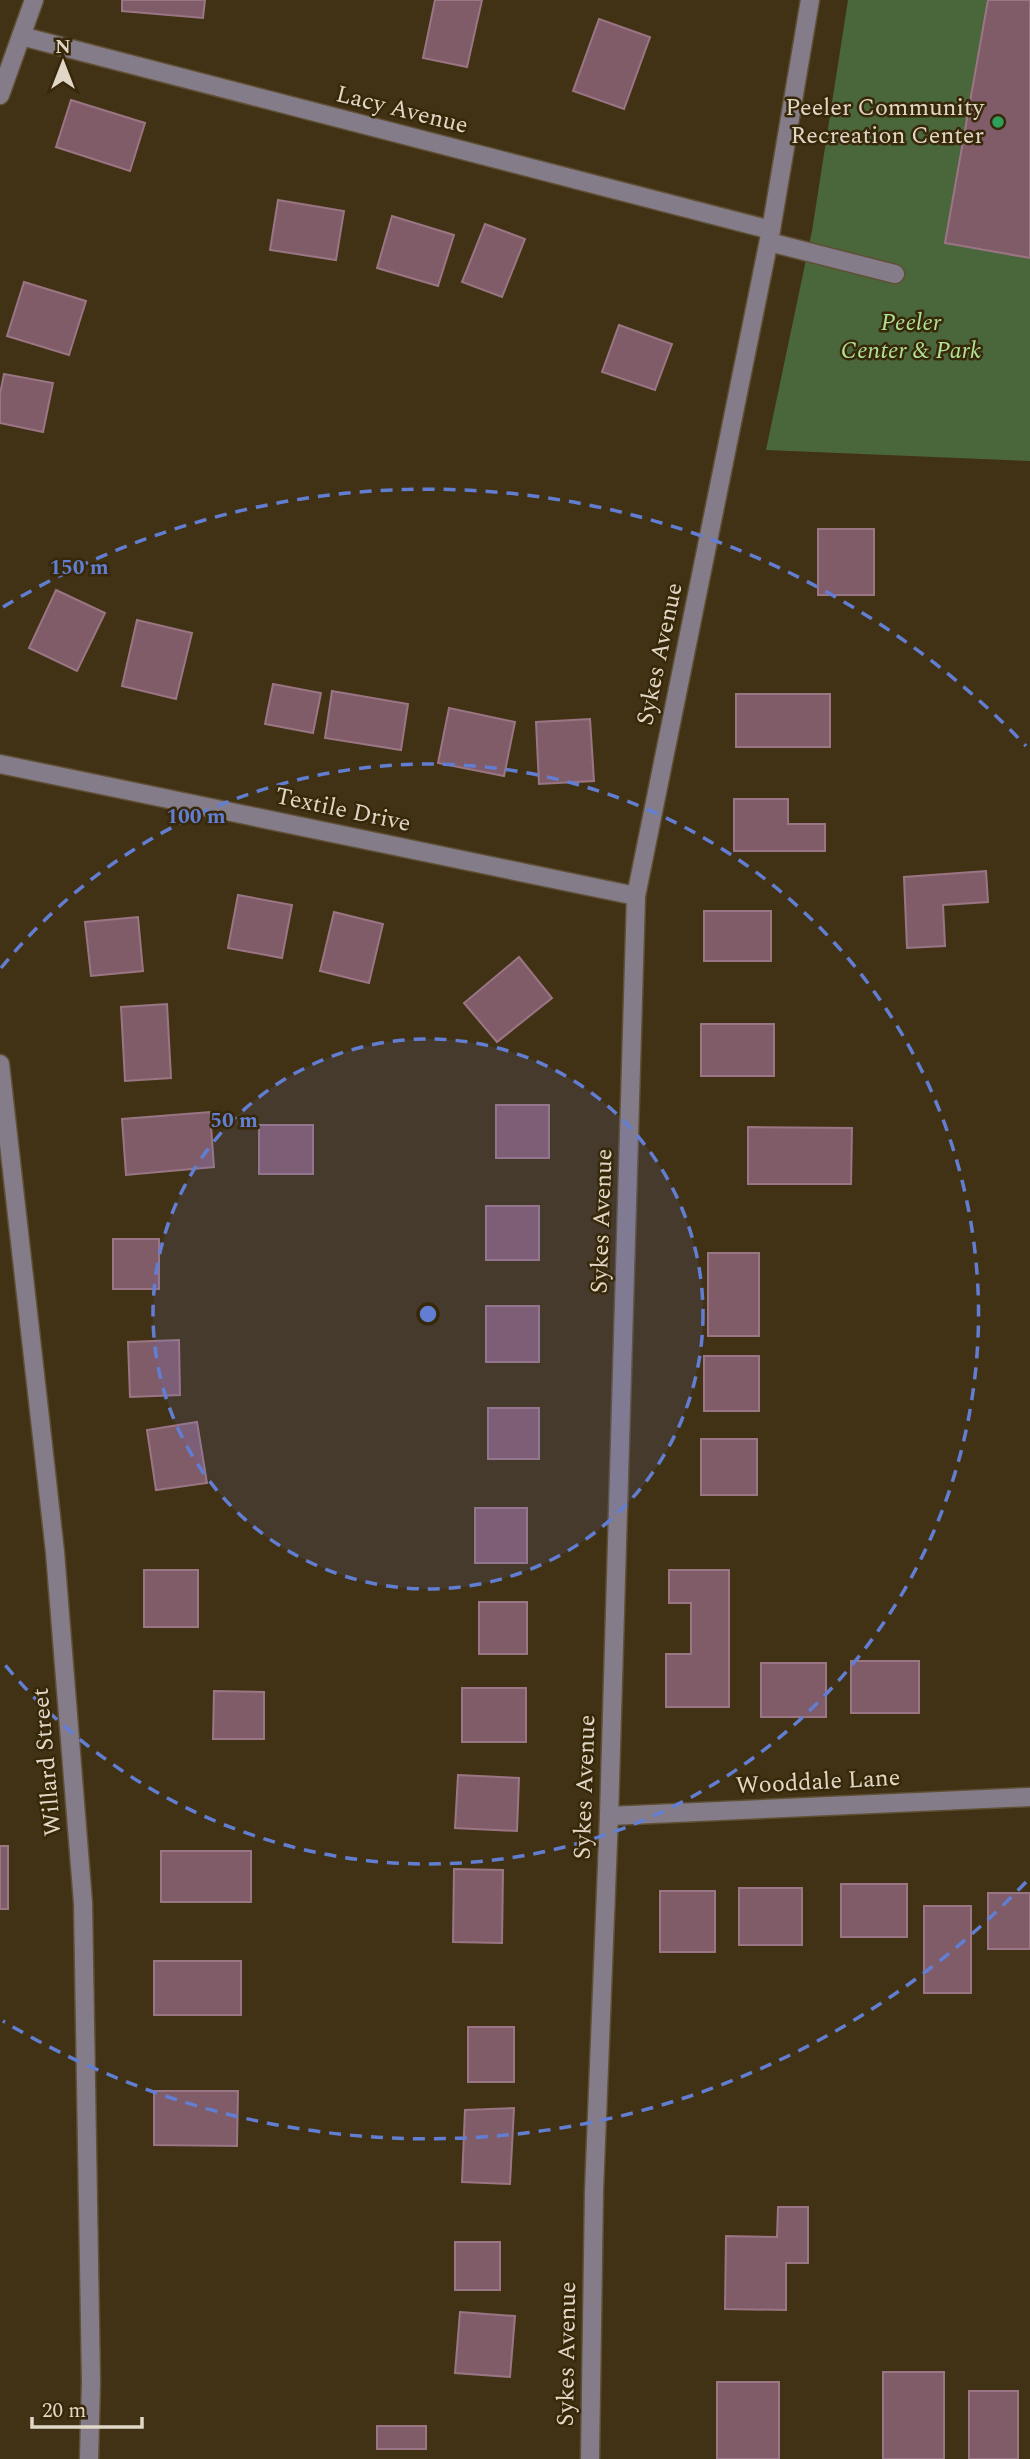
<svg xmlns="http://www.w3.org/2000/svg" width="1030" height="2459" font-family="Spectral,serif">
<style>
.green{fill:#4a663b}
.building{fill:#805c69;stroke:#9a7583;stroke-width:2}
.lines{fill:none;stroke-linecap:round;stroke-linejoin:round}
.minor-casing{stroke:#5f5035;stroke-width:21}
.minor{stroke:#857c8a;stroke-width:18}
.ring{fill:none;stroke:#627ed2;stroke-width:3.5;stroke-dasharray:12 9}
.leisure-dot{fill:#2e9e5b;stroke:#37280a;stroke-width:2.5}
.labels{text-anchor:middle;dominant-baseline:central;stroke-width:5;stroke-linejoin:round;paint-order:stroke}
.poi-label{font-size:24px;fill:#e1d7c6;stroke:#37280a;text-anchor:end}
.street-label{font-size:24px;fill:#e1d7c6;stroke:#37280a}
.park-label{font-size:24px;font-style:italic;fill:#afe295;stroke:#37280a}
.centre{fill:#627ed2;stroke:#37280a;stroke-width:3.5}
.ring-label{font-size:21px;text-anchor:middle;font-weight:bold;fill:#627ed2;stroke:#37280a;stroke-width:5;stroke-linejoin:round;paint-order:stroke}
</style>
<rect width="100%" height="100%" fill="#423215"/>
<path class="green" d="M 848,0 L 1030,0 L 1030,461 L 766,450 L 812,231 Z"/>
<g class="building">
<path d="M 122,0 L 205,0 L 203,18 L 122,11 Z"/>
<path d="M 435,0 L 482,0 L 467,67 L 423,58 Z"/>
<path d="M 988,0 L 1030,0 L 1030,258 L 945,243 Z"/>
<path d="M 599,19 L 650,37 L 624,109 L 573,91 Z"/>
<path d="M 71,100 L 145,123 L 130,171 L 56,147 Z"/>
<path d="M 278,200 L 344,211 L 336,260 L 270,250 Z"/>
<path d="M 392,216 L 454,235 L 438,286 L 377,268 Z"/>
<path d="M 485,224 L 525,239 L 502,297 L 462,282 Z"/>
<path d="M 24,282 L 86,301 L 69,355 L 7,336 Z"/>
<path d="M 619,325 L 672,344 L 655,390 L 602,372 Z"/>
<path d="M 4,374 L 53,383 L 43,432 L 0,423 L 0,394 Z"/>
<rect x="818" y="529" width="56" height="66"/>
<path d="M 56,590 L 105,613 L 77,671 L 29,648 Z"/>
<path d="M 137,620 L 192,633 L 176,699 L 122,686 Z"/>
<path d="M 273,684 L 321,693 L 313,733 L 265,724 Z"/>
<path d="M 332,691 L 408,704 L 401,750 L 325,738 Z"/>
<rect x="736" y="694" width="94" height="53"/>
<path d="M 449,708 L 515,722 L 504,776 L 438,763 Z"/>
<path d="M 590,719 L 594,781 L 539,784 L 536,722 Z"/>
<path d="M 734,799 L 788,799 L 788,824 L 825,824 L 825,851 L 734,851 Z"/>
<path d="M 986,871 L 988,902 L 943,905 L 945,946 L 907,948 L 904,877 Z"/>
<path d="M 238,895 L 292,905 L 282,958 L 228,948 Z"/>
<rect x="704" y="911" width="67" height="50"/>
<path d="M 334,912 L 383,924 L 369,983 L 320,971 Z"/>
<path d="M 138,917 L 143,971 L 91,976 L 85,922 Z"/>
<path d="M 519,957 L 552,998 L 497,1042 L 464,1003 Z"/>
<path d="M 167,1004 L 171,1078 L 125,1081 L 121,1007 Z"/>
<rect x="701" y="1024" width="73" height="52"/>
<rect x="496" y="1105" width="53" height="53"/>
<path d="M 210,1112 L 214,1167 L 126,1175 L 122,1119 Z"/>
<rect x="259" y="1125" width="54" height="49"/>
<path d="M 748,1127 L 852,1128 L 851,1184 L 748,1184 Z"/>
<rect x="486" y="1206" width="53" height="54"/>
<rect x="113" y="1239" width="46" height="50"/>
<rect x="708" y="1253" width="51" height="83"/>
<rect x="486" y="1306" width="53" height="56"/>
<path d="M 179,1340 L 180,1395 L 130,1397 L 128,1342 Z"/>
<rect x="704" y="1356" width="55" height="55"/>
<rect x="488" y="1408" width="51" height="51"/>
<path d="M 197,1422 L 207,1483 L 156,1490 L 147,1430 Z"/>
<rect x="701" y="1439" width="56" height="56"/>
<rect x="475" y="1508" width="52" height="55"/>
<rect x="144" y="1570" width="54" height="57"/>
<path d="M 669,1570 L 729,1570 L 729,1707 L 666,1707 L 666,1654 L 691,1654 L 691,1603 L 669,1603 Z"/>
<rect x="479" y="1602" width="48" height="52"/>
<rect x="851" y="1661" width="68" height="52"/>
<rect x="761" y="1663" width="65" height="54"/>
<rect x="462" y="1688" width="64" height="54"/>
<path d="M 214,1691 L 264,1692 L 264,1739 L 213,1739 Z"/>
<path d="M 458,1775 L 519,1778 L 517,1831 L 455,1828 Z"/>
<rect x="0" y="1846" width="8" height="63"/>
<rect x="161" y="1851" width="90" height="51"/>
<path d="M 454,1869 L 503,1870 L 502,1943 L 453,1942 Z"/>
<rect x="841" y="1884" width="66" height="53"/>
<rect x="739" y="1888" width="63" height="57"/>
<rect x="660" y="1891" width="55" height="61"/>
<rect x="988" y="1893" width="42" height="56"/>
<rect x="924" y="1906" width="47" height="87"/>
<rect x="154" y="1961" width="87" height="54"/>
<rect x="468" y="2027" width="46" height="55"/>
<path d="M 154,2091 L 238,2091 L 237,2146 L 154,2145 Z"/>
<path d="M 514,2108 L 510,2184 L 462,2182 L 465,2110 Z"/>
<path d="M 778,2207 L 808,2207 L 808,2263 L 786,2263 L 786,2310 L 725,2309 L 726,2236 L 777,2237 Z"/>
<rect x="455" y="2242" width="45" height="48"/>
<path d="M 460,2312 L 515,2316 L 510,2377 L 455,2373 Z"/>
<rect x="883" y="2372" width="61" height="87"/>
<rect x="717" y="2382" width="62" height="77"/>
<rect x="969" y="2391" width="49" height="68"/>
<rect x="377" y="2426" width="49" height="23"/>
</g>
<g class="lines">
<g class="minor-casing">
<g id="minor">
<path d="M 21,36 L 771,230"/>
<path d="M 0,95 L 34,0"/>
<path d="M 769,242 L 895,274"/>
<path d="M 0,764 L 636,896"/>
<path d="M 0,1064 L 55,1552 L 83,1903 L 91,2382 L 89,2459"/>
<path d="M 609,1816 L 1030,1797"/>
<path d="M 590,2459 L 594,2191 L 609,1816 L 636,896 L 771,230 L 810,0"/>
</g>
</g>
<use href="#minor" class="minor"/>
</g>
<circle cx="428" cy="1314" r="275" fill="#627ed2" fill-opacity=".12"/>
<g class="ring">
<circle cx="428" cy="1314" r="275"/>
<path d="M1 968A550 550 0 1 1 1 1660"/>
<path d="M1026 1882A825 825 0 0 1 3 2021M3 607A825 825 0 0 1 1026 746"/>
</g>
<circle class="leisure-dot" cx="998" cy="122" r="7"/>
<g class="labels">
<g class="poi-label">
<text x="984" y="108">Peeler Community<tspan x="984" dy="28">Recreation Center</tspan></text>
</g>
<g class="street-label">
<text transform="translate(402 110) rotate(14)">Lacy Avenue</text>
<text transform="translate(660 654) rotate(-78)">Sykes Avenue</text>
<text transform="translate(343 810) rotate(12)">Textile Drive</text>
<text transform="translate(602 1221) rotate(-88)">Sykes Avenue</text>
<text transform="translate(47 1762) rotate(-95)">Willard Street</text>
<text transform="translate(818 1782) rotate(-3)">Wooddale Lane</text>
<text transform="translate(585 1787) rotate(-88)">Sykes Avenue</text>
<text transform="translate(567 2354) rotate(-89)">Sykes Avenue</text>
</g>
<g class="park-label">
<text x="911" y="323">Peeler<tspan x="911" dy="28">Center &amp; Park</tspan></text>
</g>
</g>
<circle cx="428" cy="1314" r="10" class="centre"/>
<g class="ring-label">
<text x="79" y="574">150 m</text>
<text x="196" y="823">100 m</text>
<text x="234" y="1127">50 m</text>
</g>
<g transform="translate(63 63)" stroke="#37280a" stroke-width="5" paint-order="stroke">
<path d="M0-5L12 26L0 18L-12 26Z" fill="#e1d7c6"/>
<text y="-10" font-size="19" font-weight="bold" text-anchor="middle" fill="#e1d7c6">N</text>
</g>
<path d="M32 2417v10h110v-10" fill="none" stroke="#e1d7c6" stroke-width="3.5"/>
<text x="42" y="2417" font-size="21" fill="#e1d7c6" stroke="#37280a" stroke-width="5" paint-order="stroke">20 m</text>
</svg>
